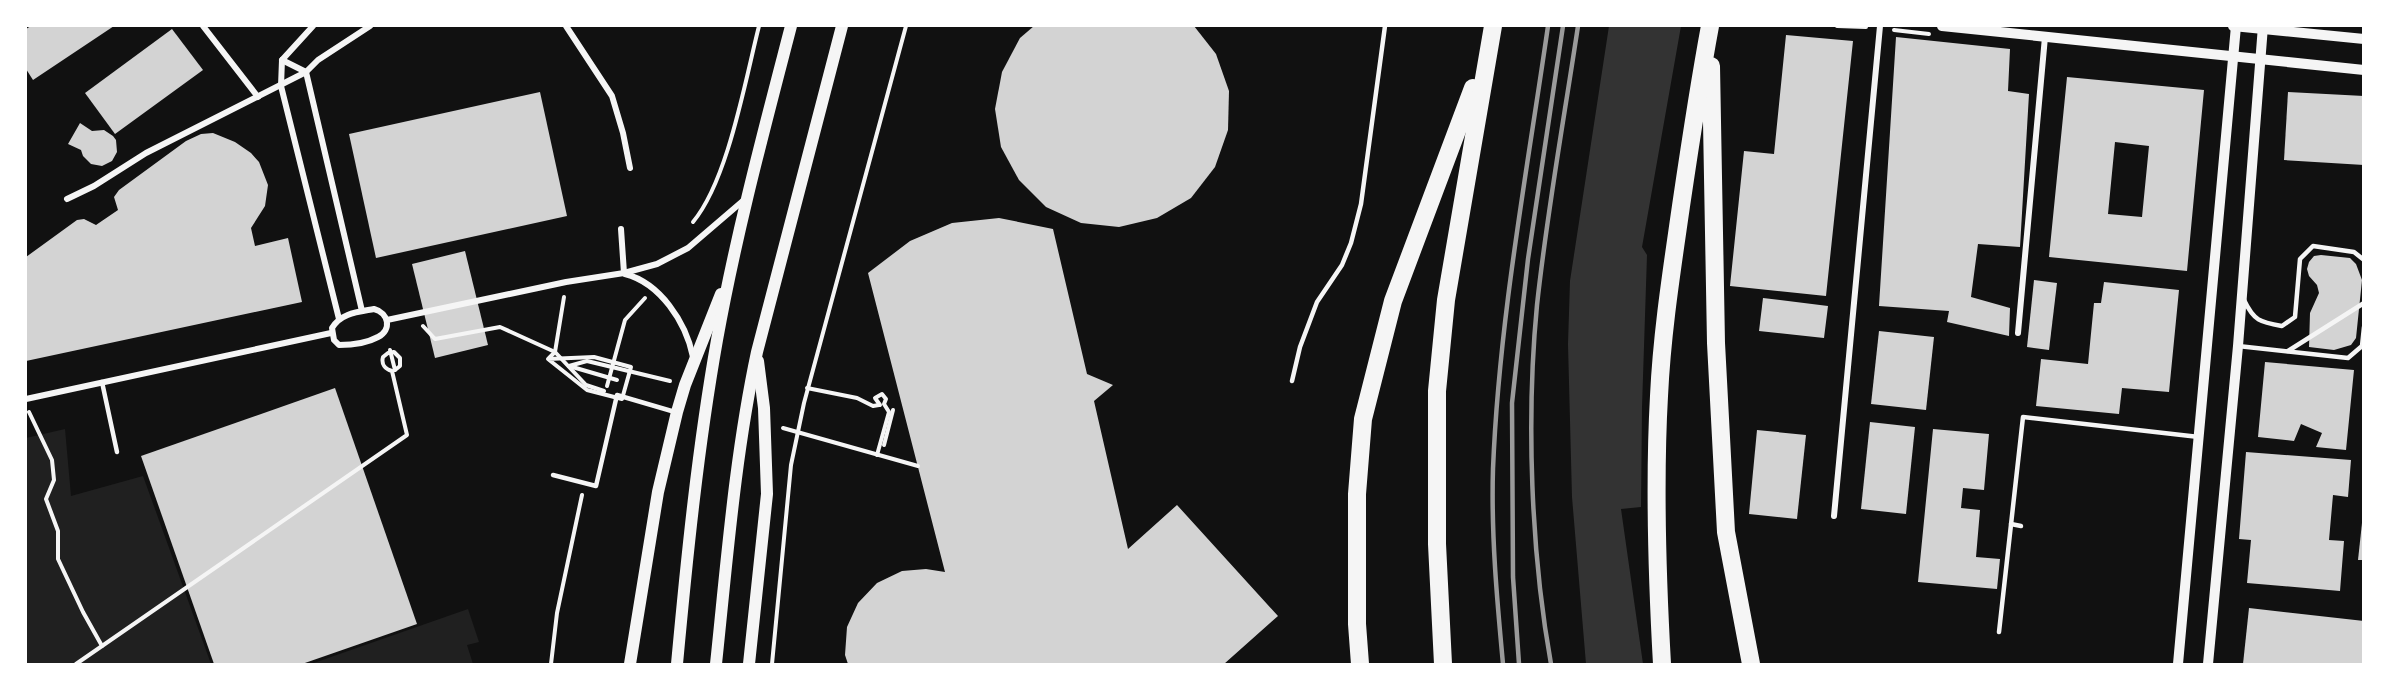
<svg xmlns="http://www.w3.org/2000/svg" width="2389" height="690" font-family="'Golos Text',sans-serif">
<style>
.green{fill:#202020}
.water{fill:#333}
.building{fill:#d3d3d3;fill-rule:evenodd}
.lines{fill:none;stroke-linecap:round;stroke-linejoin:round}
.path{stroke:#f5f5f5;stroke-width:4}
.service{stroke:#f5f5f5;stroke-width:4.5}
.minor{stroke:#f5f5f5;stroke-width:6}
.tertiary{stroke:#f5f5f5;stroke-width:10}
.secondary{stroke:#f5f5f5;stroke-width:12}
.motorway{stroke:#f5f5f5;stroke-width:18}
.rail{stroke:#9a9a9a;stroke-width:4.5}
</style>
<rect width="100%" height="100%" fill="#111"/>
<g class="green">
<path d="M 65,429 L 71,496 L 143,476 L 211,664 L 26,664 L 26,438 Z"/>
<path d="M 468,609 L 479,642 L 467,645 L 473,664 L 311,664 Z"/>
</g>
<path class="water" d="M 1609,26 L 1681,26 L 1642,247 L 1647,255 L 1642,407 L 1641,507 L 1621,509 L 1643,664 L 1586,664 L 1572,497 L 1568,344 L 1570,281 Z"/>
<g class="building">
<path d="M 31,26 L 114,26 L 33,80 L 26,69 L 26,29 Z"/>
<path d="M 1034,26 L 1194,26 L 1216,54 L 1229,91 L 1228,130 L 1215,167 L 1191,198 L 1157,218 L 1119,227 L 1081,223 L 1046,207 L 1019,180 L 1001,147 L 995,109 L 1002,72 L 1020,38 Z"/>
<path d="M 172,29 L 203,70 L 115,134 L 85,93 Z"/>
<path d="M 1786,35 L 1853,41 L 1826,296 L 1730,286 L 1744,151 L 1774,154 Z"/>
<path d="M 1896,37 L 2010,49 L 2008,91 L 2029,94 L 2020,247 L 1978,244 L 1971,297 L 2010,308 L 2009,336 L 1947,322 L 1949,311 L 1879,306 Z"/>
<path d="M 2067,77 L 2204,90 L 2187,271 L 2049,257 ZM 2115,142 L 2149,146 L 2142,217 L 2108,214 Z"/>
<path d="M 540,92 L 567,216 L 376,258 L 349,134 Z"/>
<path d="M 2288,92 L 2364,96 L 2364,165 L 2284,160 Z"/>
<path d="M 80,123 L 92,131 L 104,130 L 113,136 L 116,140 L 117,152 L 112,161 L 102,166 L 91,164 L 83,156 L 81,150 L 68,144 Z"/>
<path d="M 213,133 L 235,142 L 251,153 L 259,162 L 268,185 L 265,206 L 251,228 L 255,246 L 288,238 L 302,302 L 26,361 L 26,257 L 77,220 L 84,219 L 96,225 L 118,210 L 114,197 L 119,190 L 186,141 L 201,134 Z"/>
<path d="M 999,218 L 1053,229 L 1087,374 L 1113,385 L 1094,401 L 1128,549 L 1177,505 L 1278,616 L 1224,664 L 848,664 L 845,655 L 847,627 L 858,603 L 877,583 L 902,571 L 926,569 L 945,572 L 868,273 L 910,241 L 952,223 Z"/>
<path d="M 465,251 L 488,345 L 435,358 L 412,264 Z"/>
<path d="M 2321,255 L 2350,258 L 2356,264 L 2362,280 L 2356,338 L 2351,345 L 2334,350 L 2309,347 L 2310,313 L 2319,293 L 2317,285 L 2309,276 L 2307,269 L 2309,262 L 2314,256 Z"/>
<path d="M 2034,280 L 2057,283 L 2049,350 L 2027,347 Z"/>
<path d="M 2104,282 L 2179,290 L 2169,392 L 2122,388 L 2119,414 L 2036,406 L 2041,359 L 2088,364 L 2094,303 L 2101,303 Z"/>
<path d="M 1763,298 L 1828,306 L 1824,338 L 1759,331 Z"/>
<path d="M 1879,331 L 1934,337 L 1926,410 L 1871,404 Z"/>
<path d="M 2265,362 L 2354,370 L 2346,450 L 2316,447 L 2322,433 L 2301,424 L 2294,441 L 2258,437 Z"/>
<path d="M 335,388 L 417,624 L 302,664 L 214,664 L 141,456 Z"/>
<path d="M 1870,422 L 1915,427 L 1906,514 L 1861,509 Z"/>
<path d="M 1933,429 L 1989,434 L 1984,490 L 1963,488 L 1961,508 L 1980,510 L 1976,557 L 2000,559 L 1997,589 L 1918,582 Z"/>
<path d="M 1757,430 L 1806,435 L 1797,519 L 1749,514 Z"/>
<path d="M 2246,452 L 2351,460 L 2348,497 L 2333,495 L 2329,540 L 2344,541 L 2340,591 L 2247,583 L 2251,540 L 2239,539 Z"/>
<path d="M 2362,523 L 2364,523 L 2364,560 L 2358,560 Z"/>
<path d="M 2249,608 L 2364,621 L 2364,664 L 2243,664 Z"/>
</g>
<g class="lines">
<g class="path">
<path d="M 1837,26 L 1866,27"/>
<path d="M 1894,30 L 1929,34"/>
<path d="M 693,222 C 728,180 745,81 759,26"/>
<path d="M 423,326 L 435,339 L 500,327 L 555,352 L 586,385 L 604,391"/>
<path d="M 390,350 L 395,370"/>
<path d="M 594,357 L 631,367 L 622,399 L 587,390 L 548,359 Z"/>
<path d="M 549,358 L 555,352 L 564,297"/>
<path d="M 569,366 L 617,380"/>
<path d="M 569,366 L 587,361 L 670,381"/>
<path d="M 607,386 L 625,320 L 645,298"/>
<path d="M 807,388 L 857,398 L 873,406 L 879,405"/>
<path d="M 29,412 L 52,460 L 54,480 L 46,499 L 58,531 L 58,559 L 83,612 L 102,646"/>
<path d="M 783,428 L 918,466"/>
<path d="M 884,445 L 893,410"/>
<path d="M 877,455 L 889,412 L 884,404 L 886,399 L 882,394 L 875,398 L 880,405"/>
<path d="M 76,664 L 407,435 L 392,371 C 385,369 381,364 383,357 L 388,353 L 394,352 L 400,358 L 400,366 L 395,370"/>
<path d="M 551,664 L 557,613 L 582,495"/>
<path d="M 772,664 L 791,465 L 804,403 L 906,26"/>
</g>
<g class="service">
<path d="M 2244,300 C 2254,321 2260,322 2282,326 L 2295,317 L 2300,259 L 2313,246 L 2354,252 L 2364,260"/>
<path d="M 2238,346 L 2348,358 L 2362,346 L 2364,327"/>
<path d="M 2288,351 L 2364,303"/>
<path d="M 1292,381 L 1300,347 L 1317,302 L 1342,265 L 1351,243 L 1361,204 L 1385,26"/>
<path d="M 102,382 L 117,452"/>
<path d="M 553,475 L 596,486 L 617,395 L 675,412"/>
<path d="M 2011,524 L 2021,526"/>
<path d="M 1999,632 L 2023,417 L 2199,437"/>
</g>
<g class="minor">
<path d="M 203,26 L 258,97"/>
<path d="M 313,26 L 282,60 L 281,86 L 339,319"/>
<path d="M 566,26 L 612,96 L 623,133 L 630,168"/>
<path d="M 282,60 L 306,72 L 362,311"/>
<path d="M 67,199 L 94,186 L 146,153 L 306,72 L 318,60 L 370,26"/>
<path d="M 621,229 L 624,273"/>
<path d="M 625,274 C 660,283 686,322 693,357"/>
<path d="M 374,309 C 389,313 392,330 378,337 C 367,343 352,345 339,345 L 334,340 L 332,328 C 341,313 358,312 374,309 Z"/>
<path d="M 387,320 L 566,282 L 624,273 L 657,264 L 688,248 L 744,200"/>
<path d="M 2018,333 L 2045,37"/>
<path d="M 26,399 L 331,333"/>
<path d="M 1834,516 L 1880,26"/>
</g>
<g class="tertiary">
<path d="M 1942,26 L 2364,70"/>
<path d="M 2233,26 L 2364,39"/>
<path d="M 2178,664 L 2236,26"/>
<path d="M 2208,664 L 2238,346 L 2263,26"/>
</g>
<g class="secondary">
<path d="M 630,664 L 658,492 L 677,412 L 685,385 L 721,294"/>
<path d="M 677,664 C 687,556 698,447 717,340 C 736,234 764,130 791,26"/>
<path d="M 716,664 C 727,560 735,455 757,352 L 842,26"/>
<path d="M 749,664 L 767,494 L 764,408 L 758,361"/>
</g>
<g class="motorway">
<path d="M 1711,66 L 1716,343 L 1726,532 L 1751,664"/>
<path d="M 1360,664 L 1357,624 L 1357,494 L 1363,419 L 1393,301 L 1473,88"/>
<path d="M 1443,664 L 1437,544 L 1437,391 L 1446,300 L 1493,26"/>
<path d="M 1662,664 C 1657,575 1654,485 1659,396 C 1662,332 1672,269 1681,206 C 1690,145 1699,85 1710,26"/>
</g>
<g class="rail">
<path d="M 1503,664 C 1497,600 1491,534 1493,469 C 1499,320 1527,172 1548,26"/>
<path d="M 1519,664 L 1513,577 L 1512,403 L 1528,259 L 1563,26"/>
<path d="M 1551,664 C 1531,553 1526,419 1537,305 C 1547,212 1564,119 1578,26"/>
</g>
</g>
<rect width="2389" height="690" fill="none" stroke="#ffffff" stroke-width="54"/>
</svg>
